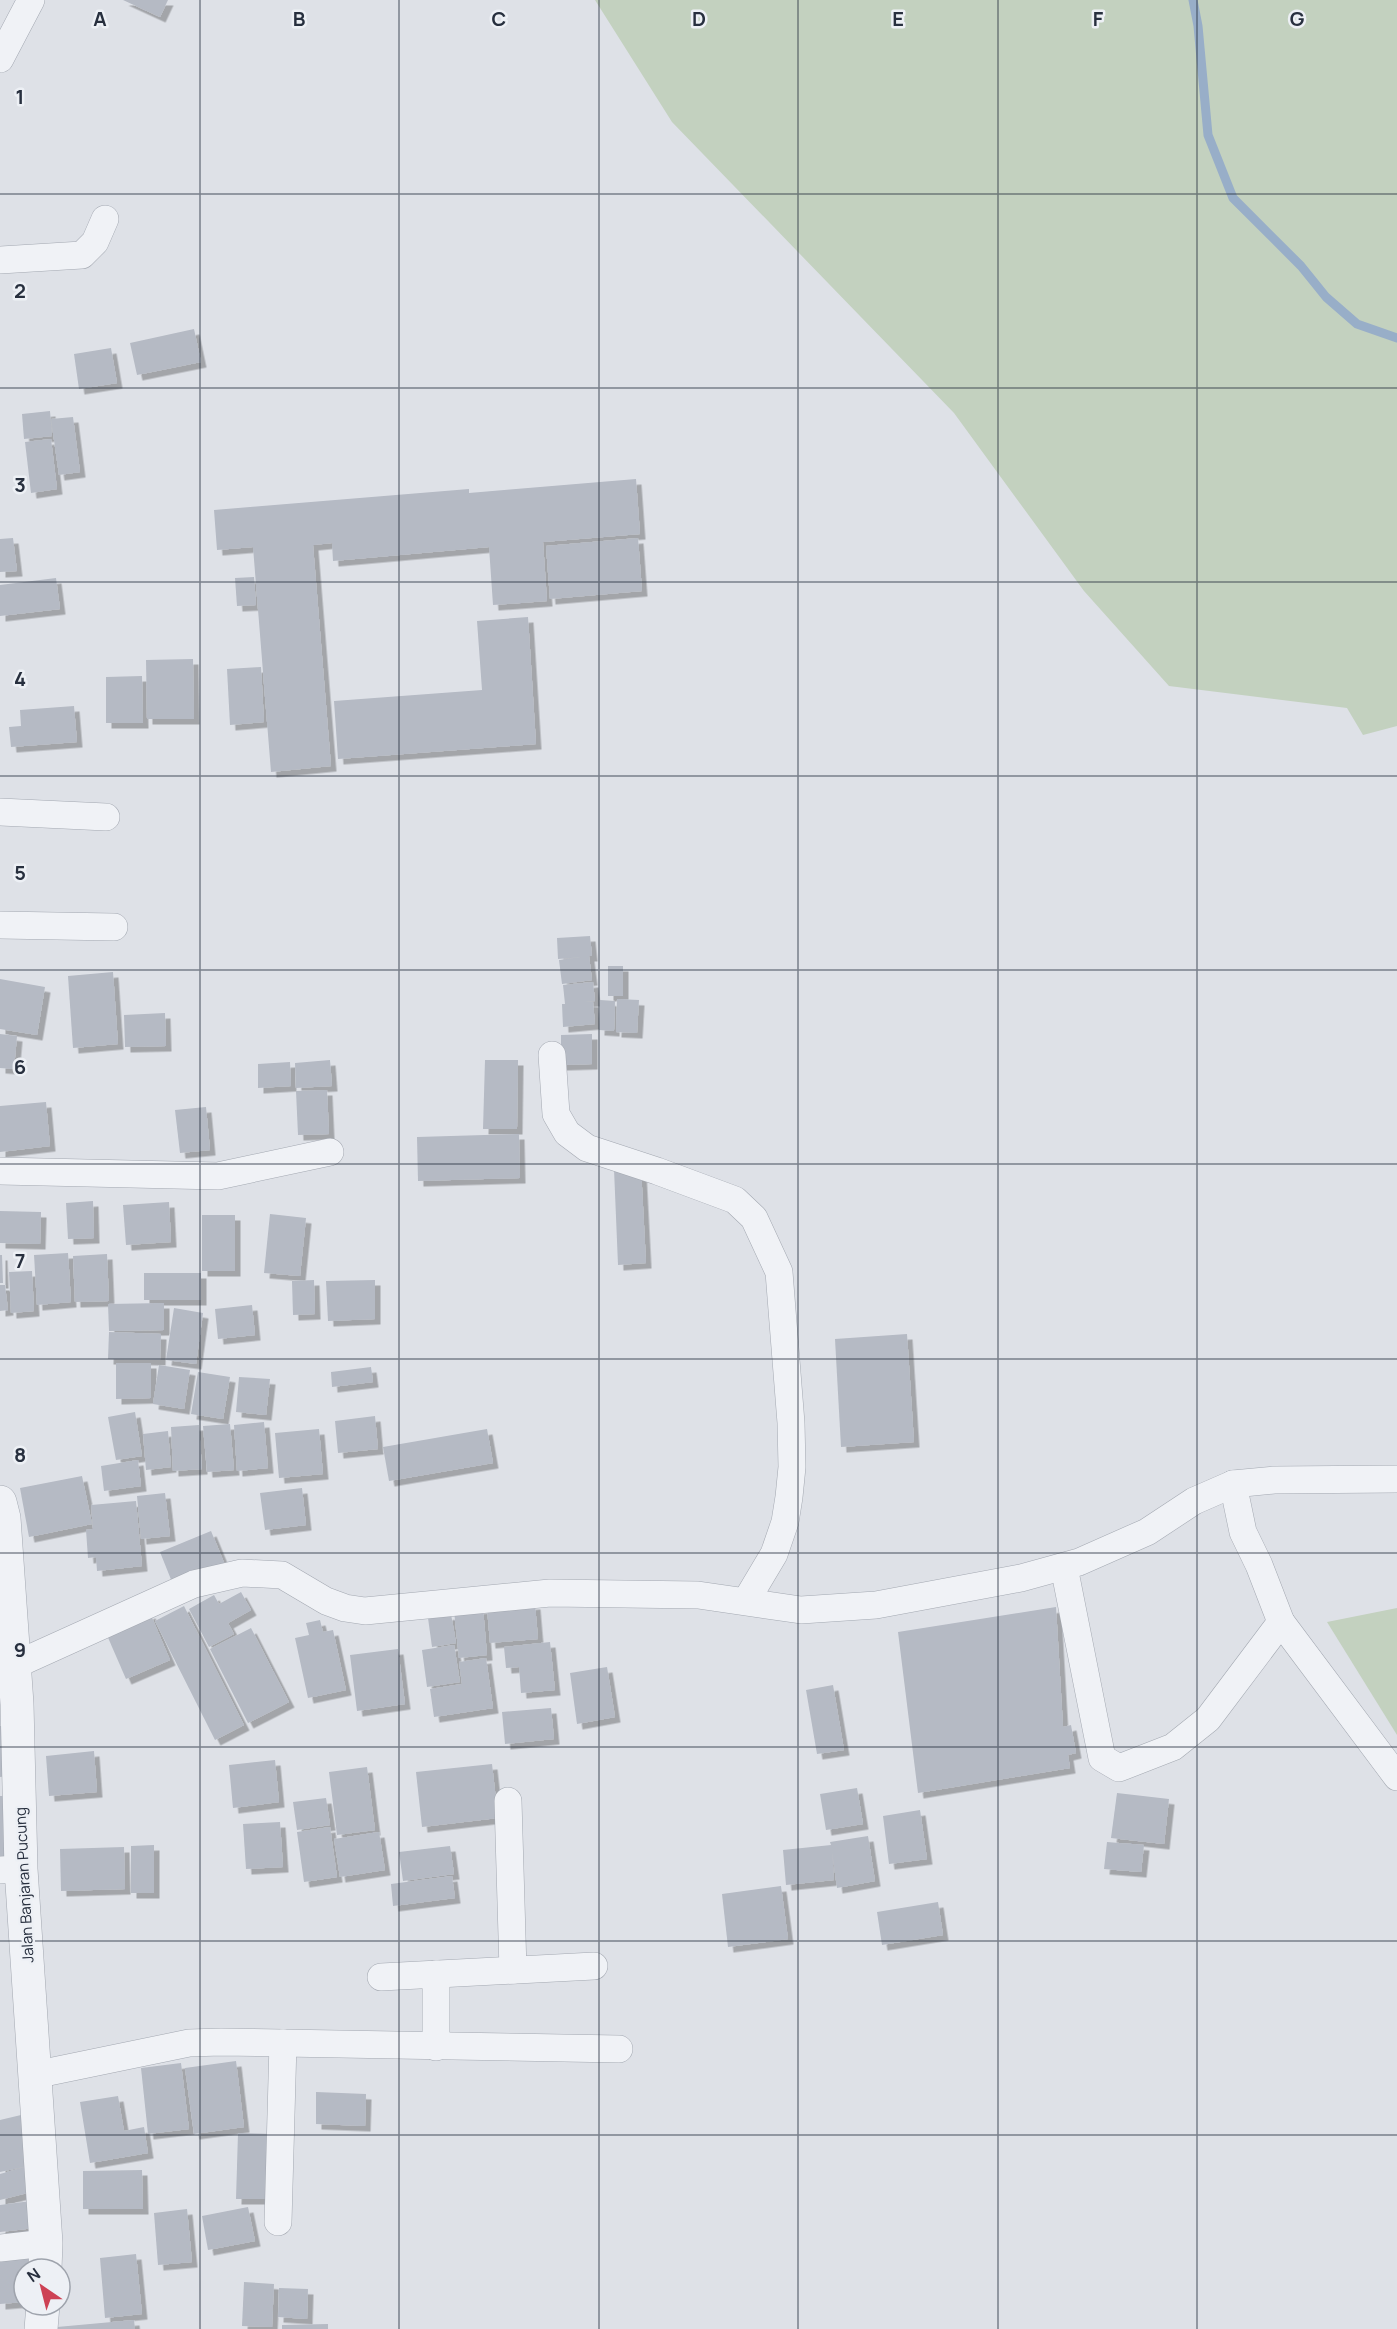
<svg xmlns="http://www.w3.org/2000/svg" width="1397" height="2329" font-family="Manrope,sans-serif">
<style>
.green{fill:#c3d1bf}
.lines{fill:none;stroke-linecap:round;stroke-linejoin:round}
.stream{stroke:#98aec8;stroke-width:9}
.building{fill:#b5bac4;filter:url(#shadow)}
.minor-casing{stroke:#a3a8b1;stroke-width:28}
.tertiary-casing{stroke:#a3a8b1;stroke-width:34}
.minor{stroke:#f0f2f6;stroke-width:27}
.tertiary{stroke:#f0f2f6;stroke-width:33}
.grid{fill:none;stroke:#272f3e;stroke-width:1.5;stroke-opacity:0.55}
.labels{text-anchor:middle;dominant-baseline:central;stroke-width:5;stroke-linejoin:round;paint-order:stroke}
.street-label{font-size:15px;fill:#272f3e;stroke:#edf0f5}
.grid-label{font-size:20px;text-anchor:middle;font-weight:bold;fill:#272f3e;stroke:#edf0f5;stroke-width:5;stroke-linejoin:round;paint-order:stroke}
</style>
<defs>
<filter id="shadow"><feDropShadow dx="5.5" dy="5.5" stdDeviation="0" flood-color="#0004"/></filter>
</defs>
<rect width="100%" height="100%" fill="#dee1e7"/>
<g class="green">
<path d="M 595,0 L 1397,0 L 1397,726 L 1363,735 L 1347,708 L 1169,686 L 1084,591 L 954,413 L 672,122 Z"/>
<path d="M 1397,1608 L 1397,1735 L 1327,1622 Z"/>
</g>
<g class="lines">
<path class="stream" d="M 1193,0 L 1198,26 L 1208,135 L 1233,198 L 1301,266 L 1326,297 L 1357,324 L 1397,338"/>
</g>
<g class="building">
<path d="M 123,0 L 168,0 L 160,17 Z"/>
<path d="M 194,329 L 201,362 L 137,375 L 130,343 Z"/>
<path d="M 111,348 L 117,383 L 79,389 L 74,354 Z"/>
<path d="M 50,411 L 52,436 L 24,439 L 22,414 Z"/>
<path d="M 73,417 L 80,472 L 59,475 L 51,419 Z"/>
<path d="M 51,439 L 57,489 L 31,493 L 25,442 Z"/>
<path d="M 636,479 L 640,534 L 543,542 L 547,601 L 493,605 L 489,547 L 333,561 L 332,543 L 313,545 L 331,766 L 271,772 L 253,547 L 217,550 L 214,510 L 469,489 L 469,493 Z"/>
<path d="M 13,538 L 17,571 L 0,572 L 0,539 Z"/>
<path d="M 638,538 L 642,591 L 550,599 L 546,546 Z"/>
<path d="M 254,577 L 256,605 L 237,606 L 235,578 Z"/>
<path d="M 56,578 L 60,609 L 0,616 L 0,585 Z"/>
<path d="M 528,617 L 536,744 L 338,759 L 334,701 L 482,690 L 477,621 Z"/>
<path d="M 193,659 L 194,719 L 147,719 L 146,660 Z"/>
<path d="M 261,667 L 264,722 L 230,725 L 227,669 Z"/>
<path d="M 142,676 L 143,723 L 106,723 L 106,677 Z"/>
<path d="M 74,706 L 77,742 L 11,747 L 9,727 L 21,726 L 20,710 Z"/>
<path d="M 590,936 L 592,956 L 589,956 L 592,980 L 562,984 L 559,960 L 582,957 L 558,959 L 557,938 Z"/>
<rect x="608" y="966" width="15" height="30"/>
<path d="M 113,972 L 118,1044 L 73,1048 L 68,976 Z"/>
<path d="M 0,979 L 45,987 L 37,1035 L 0,1029 Z"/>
<path d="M 593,982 L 595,1001 L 584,1002 L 593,1002 L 595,1024 L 563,1027 L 562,1004 L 565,1004 L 563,985 Z"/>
<path d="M 617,999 L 639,1000 L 637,1033 L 616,1032 Z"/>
<path d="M 600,1000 L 615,1001 L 614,1031 L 599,1030 Z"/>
<path d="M 165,1013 L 166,1046 L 125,1047 L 124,1015 Z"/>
<path d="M 0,1034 L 17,1036 L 14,1069 L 0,1068 Z"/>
<path d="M 592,1034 L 592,1064 L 561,1065 L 561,1035 Z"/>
<path d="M 330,1060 L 332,1086 L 296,1088 L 295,1063 Z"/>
<path d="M 485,1060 L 518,1060 L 517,1129 L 483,1129 Z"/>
<path d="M 290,1062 L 291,1086 L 258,1088 L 258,1064 Z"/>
<path d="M 327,1090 L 329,1134 L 298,1135 L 296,1091 Z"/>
<path d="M 46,1102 L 50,1146 L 0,1152 L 0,1106 Z"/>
<path d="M 206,1107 L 210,1150 L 180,1153 L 175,1110 Z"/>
<path d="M 519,1134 L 520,1178 L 418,1181 L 417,1137 Z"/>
<path d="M 641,1168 L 646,1263 L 618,1265 L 614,1169 Z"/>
<path d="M 93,1201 L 94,1238 L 68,1239 L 66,1203 Z"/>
<path d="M 169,1202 L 171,1242 L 126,1245 L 123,1205 Z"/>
<path d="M 0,1211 L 41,1212 L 40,1244 L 0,1243 Z"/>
<path d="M 270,1214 L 306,1218 L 300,1276 L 264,1273 Z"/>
<rect x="202" y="1215" width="33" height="56"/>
<path d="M 68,1253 L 71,1302 L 37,1305 L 34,1255 Z"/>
<path d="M 107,1254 L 109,1301 L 75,1302 L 73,1256 Z"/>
<path d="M 0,1255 L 2,1255 L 3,1283 L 0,1283 Z"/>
<path d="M 32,1271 L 34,1311 L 11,1313 L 9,1272 Z"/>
<rect x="144" y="1273" width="57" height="27"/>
<path d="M 314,1280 L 315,1314 L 293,1315 L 292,1281 Z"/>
<path d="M 375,1280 L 375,1319 L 328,1321 L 326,1281 Z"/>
<path d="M 0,1285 L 5,1285 L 8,1310 L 0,1311 Z"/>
<path d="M 164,1303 L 164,1330 L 109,1331 L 108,1304 Z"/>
<path d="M 252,1305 L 255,1335 L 218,1339 L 215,1309 Z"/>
<path d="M 174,1308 L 203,1313 L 196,1364 L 166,1360 Z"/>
<path d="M 109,1332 L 161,1334 L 160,1360 L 108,1359 Z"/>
<path d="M 907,1334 L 914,1442 L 841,1447 L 835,1339 Z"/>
<path d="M 116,1363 L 151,1363 L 151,1398 L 116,1399 Z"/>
<path d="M 159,1365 L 190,1370 L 184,1409 L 153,1404 Z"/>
<path d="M 371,1367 L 373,1382 L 332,1387 L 331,1372 Z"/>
<path d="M 198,1372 L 230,1377 L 223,1419 L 191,1414 Z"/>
<path d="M 239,1377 L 270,1379 L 266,1415 L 236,1412 Z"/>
<path d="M 135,1412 L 142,1456 L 116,1460 L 108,1417 Z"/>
<path d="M 375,1416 L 378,1449 L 338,1453 L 335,1421 Z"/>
<path d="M 264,1422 L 268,1468 L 237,1471 L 234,1425 Z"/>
<path d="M 230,1424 L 234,1470 L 207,1472 L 203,1426 Z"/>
<path d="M 199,1425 L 202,1469 L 173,1471 L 171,1427 Z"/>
<path d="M 319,1429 L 323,1474 L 279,1478 L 275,1433 Z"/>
<path d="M 487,1429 L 493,1463 L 389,1481 L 383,1447 Z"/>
<path d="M 168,1431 L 171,1467 L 146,1470 L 143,1434 Z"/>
<path d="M 138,1460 L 141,1486 L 104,1491 L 101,1466 Z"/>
<path d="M 82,1476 L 92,1524 L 29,1537 L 20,1488 Z"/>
<path d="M 302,1488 L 306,1525 L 265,1530 L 260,1493 Z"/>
<path d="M 165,1493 L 170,1536 L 141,1539 L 137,1496 Z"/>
<path d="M 136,1501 L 142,1566 L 97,1571 L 96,1557 L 88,1558 L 86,1530 L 93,1529 L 91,1505 Z"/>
<path d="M 211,1531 L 225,1565 L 174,1587 L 160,1552 Z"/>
<path d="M 241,1592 L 251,1610 L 228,1623 L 234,1634 L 209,1647 L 189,1609 L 214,1595 L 219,1604 Z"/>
<path d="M 535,1604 L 538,1639 L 490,1643 L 487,1608 Z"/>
<path d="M 184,1606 L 244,1725 L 215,1740 L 155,1621 Z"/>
<path d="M 1056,1607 L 1063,1727 L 1071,1725 L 1076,1753 L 1068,1755 L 1070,1768 L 918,1793 L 898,1632 Z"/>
<path d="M 483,1608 L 487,1655 L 459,1658 L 454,1611 Z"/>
<path d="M 150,1613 L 170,1660 L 126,1679 L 106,1633 Z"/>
<path d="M 451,1614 L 456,1643 L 432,1647 L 428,1618 Z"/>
<path d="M 320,1620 L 323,1632 L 333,1630 L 346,1690 L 308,1698 L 295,1638 L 309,1635 L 306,1623 Z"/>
<path d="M 251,1628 L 289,1702 L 248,1723 L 210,1649 Z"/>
<path d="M 550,1642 L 555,1690 L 521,1693 L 519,1667 L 506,1668 L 504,1647 Z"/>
<path d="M 454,1645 L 460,1682 L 427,1687 L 422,1650 Z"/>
<path d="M 398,1649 L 405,1704 L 357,1711 L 350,1655 Z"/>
<path d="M 486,1658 L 493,1708 L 434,1717 L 430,1689 L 462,1684 L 459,1662 Z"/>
<path d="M 607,1667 L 615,1717 L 577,1724 L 570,1673 Z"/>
<path d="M 833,1685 L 844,1750 L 817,1754 L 806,1690 Z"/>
<path d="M 551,1708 L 554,1739 L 505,1744 L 502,1712 Z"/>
<path d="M 0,1726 L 3,1726 L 8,1776 L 0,1777 Z"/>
<path d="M 94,1751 L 97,1792 L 49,1796 L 46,1756 Z"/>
<path d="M 275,1760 L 279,1802 L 233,1808 L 229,1765 Z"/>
<path d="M 492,1764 L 498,1818 L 422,1827 L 416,1772 Z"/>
<path d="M 367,1767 L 375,1830 L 337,1835 L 329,1772 Z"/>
<path d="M 857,1788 L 863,1824 L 826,1830 L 820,1794 Z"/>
<path d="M 1117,1793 L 1169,1799 L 1164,1844 L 1111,1838 Z"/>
<path d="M 0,1796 L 11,1796 L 13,1858 L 0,1858 Z"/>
<path d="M 326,1798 L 330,1825 L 297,1830 L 293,1802 Z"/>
<path d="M 920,1810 L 927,1859 L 889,1864 L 883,1816 Z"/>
<path d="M 280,1822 L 283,1867 L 246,1869 L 243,1824 Z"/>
<path d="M 330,1827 L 337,1877 L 304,1882 L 297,1832 Z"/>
<path d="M 379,1832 L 385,1870 L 340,1877 L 334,1839 Z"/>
<path d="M 868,1836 L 875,1881 L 837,1888 L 832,1851 L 834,1880 L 786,1885 L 783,1850 L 831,1845 L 830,1842 Z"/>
<path d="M 1107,1842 L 1144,1845 L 1141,1872 L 1104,1869 Z"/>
<path d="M 154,1845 L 154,1893 L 131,1893 L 131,1846 Z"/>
<path d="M 450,1846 L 454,1874 L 403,1881 L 399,1852 Z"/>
<path d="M 124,1847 L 125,1889 L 61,1891 L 60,1849 Z"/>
<path d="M 452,1876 L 455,1898 L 393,1906 L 391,1884 Z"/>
<path d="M 781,1886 L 788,1939 L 728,1947 L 722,1894 Z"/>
<path d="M 938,1902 L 943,1935 L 882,1945 L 877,1912 Z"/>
<path d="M 236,2061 L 244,2127 L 194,2134 L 185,2068 Z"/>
<path d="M 181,2063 L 189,2129 L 148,2134 L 141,2068 Z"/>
<path d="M 316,2092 L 366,2094 L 365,2126 L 316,2124 Z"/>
<path d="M 118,2096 L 124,2131 L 144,2127 L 148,2153 L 90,2163 L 80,2102 Z"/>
<path d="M 21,2115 L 32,2165 L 0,2172 L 0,2120 Z"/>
<path d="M 238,2133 L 274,2134 L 272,2199 L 236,2199 Z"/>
<path d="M 25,2167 L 31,2192 L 0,2200 L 0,2174 Z"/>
<path d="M 142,2170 L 143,2209 L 83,2209 L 83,2171 Z"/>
<path d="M 31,2201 L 35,2228 L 0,2232 L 0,2205 Z"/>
<path d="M 248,2207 L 255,2241 L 208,2250 L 202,2216 Z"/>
<path d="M 187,2209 L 192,2262 L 158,2265 L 154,2213 Z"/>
<path d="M 28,2253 L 29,2269 L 24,2269 L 24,2302 L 0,2304 L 0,2256 Z"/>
<path d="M 136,2254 L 142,2314 L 105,2318 L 100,2258 Z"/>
<path d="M 244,2282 L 274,2284 L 272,2327 L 242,2326 Z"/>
<path d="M 279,2288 L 308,2289 L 307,2319 L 278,2317 Z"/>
<path d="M 134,2320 L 135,2329 L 57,2329 L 57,2327 Z"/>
<path d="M 328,2324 L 328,2329 L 282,2329 L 282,2325 Z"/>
</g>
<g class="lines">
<g class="minor-casing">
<g id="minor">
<path d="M 0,59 L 31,0"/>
<path d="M 0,260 L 82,255 L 95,242 L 105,219"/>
<path d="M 0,812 L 106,817"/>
<path d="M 0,925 L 114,927"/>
<path d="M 552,1055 L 556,1114 L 567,1133 L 587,1148 L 657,1171 L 735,1200 L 754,1218 L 779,1272 L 791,1423 L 792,1467 L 789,1497 L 785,1522 L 774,1554 L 746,1601"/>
<path d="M 0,1171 L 218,1176 L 330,1152"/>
<path d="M 1233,1484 L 1243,1532 L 1259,1565 L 1281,1622 L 1397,1777"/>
<path d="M 1064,1567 L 1102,1758 L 1119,1768 L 1173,1747 L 1208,1719 L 1281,1622"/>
<path d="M 15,1665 L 194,1584 L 242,1573 L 282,1575 L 326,1601 L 345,1608 L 365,1611 L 550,1593 L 698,1595 L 801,1610 L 876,1605 L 1021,1578 L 1079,1562 L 1147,1532 L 1194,1501 L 1233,1484 L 1274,1480 L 1397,1479"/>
<path d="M 508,1801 L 513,1970"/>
<path d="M 0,1870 L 21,1869"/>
<path d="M 436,1974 L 436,2047"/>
<path d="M 381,1977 L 594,1966"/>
<path d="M 34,2075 L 189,2043 L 221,2042 L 619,2049"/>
<path d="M 278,2222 L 283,2043"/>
<path d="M 0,2248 L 46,2243"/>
</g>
</g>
<g class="tertiary-casing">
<g id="tertiary">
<path d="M 0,1502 L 4,1518 L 17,1704 L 21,1869 L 46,2243 L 45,2269"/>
<path d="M 41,2329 L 43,2305"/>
</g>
</g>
<use href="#minor" class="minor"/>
<use href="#tertiary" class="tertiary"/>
</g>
<path class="grid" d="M 200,0 L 200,2329M 399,0 L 399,2329M 599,0 L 599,2329M 798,0 L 798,2329M 998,0 L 998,2329M 1197,0 L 1197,2329M 0,194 L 1397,194M 0,388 L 1397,388M 0,582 L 1397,582M 0,776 L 1397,776M 0,970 L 1397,970M 0,1164 L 1397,1164M 0,1359 L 1397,1359M 0,1553 L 1397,1553M 0,1747 L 1397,1747M 0,1941 L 1397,1941M 0,2135 L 1397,2135"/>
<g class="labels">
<g class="street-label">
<text transform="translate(24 1885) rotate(-93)">Jalan Banjaran Pucung</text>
</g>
</g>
<g class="grid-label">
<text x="100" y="26">A</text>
<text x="299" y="26">B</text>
<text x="499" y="26">C</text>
<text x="699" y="26">D</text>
<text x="898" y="26">E</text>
<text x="1098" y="26">F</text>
<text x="1297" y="26">G</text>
<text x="20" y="104">1</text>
<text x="20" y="298">2</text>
<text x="20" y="492">3</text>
<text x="20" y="686">4</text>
<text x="20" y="880">5</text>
<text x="20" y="1074">6</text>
<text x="20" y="1268">7</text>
<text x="20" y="1462">8</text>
<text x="20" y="1657">9</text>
</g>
<g transform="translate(42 2287) rotate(325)"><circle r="28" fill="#edf0f5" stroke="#9ea3ac" stroke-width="1.5"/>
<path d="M0-4.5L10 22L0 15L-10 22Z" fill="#cd4154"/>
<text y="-9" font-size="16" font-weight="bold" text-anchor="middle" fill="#272f3e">N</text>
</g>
</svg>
